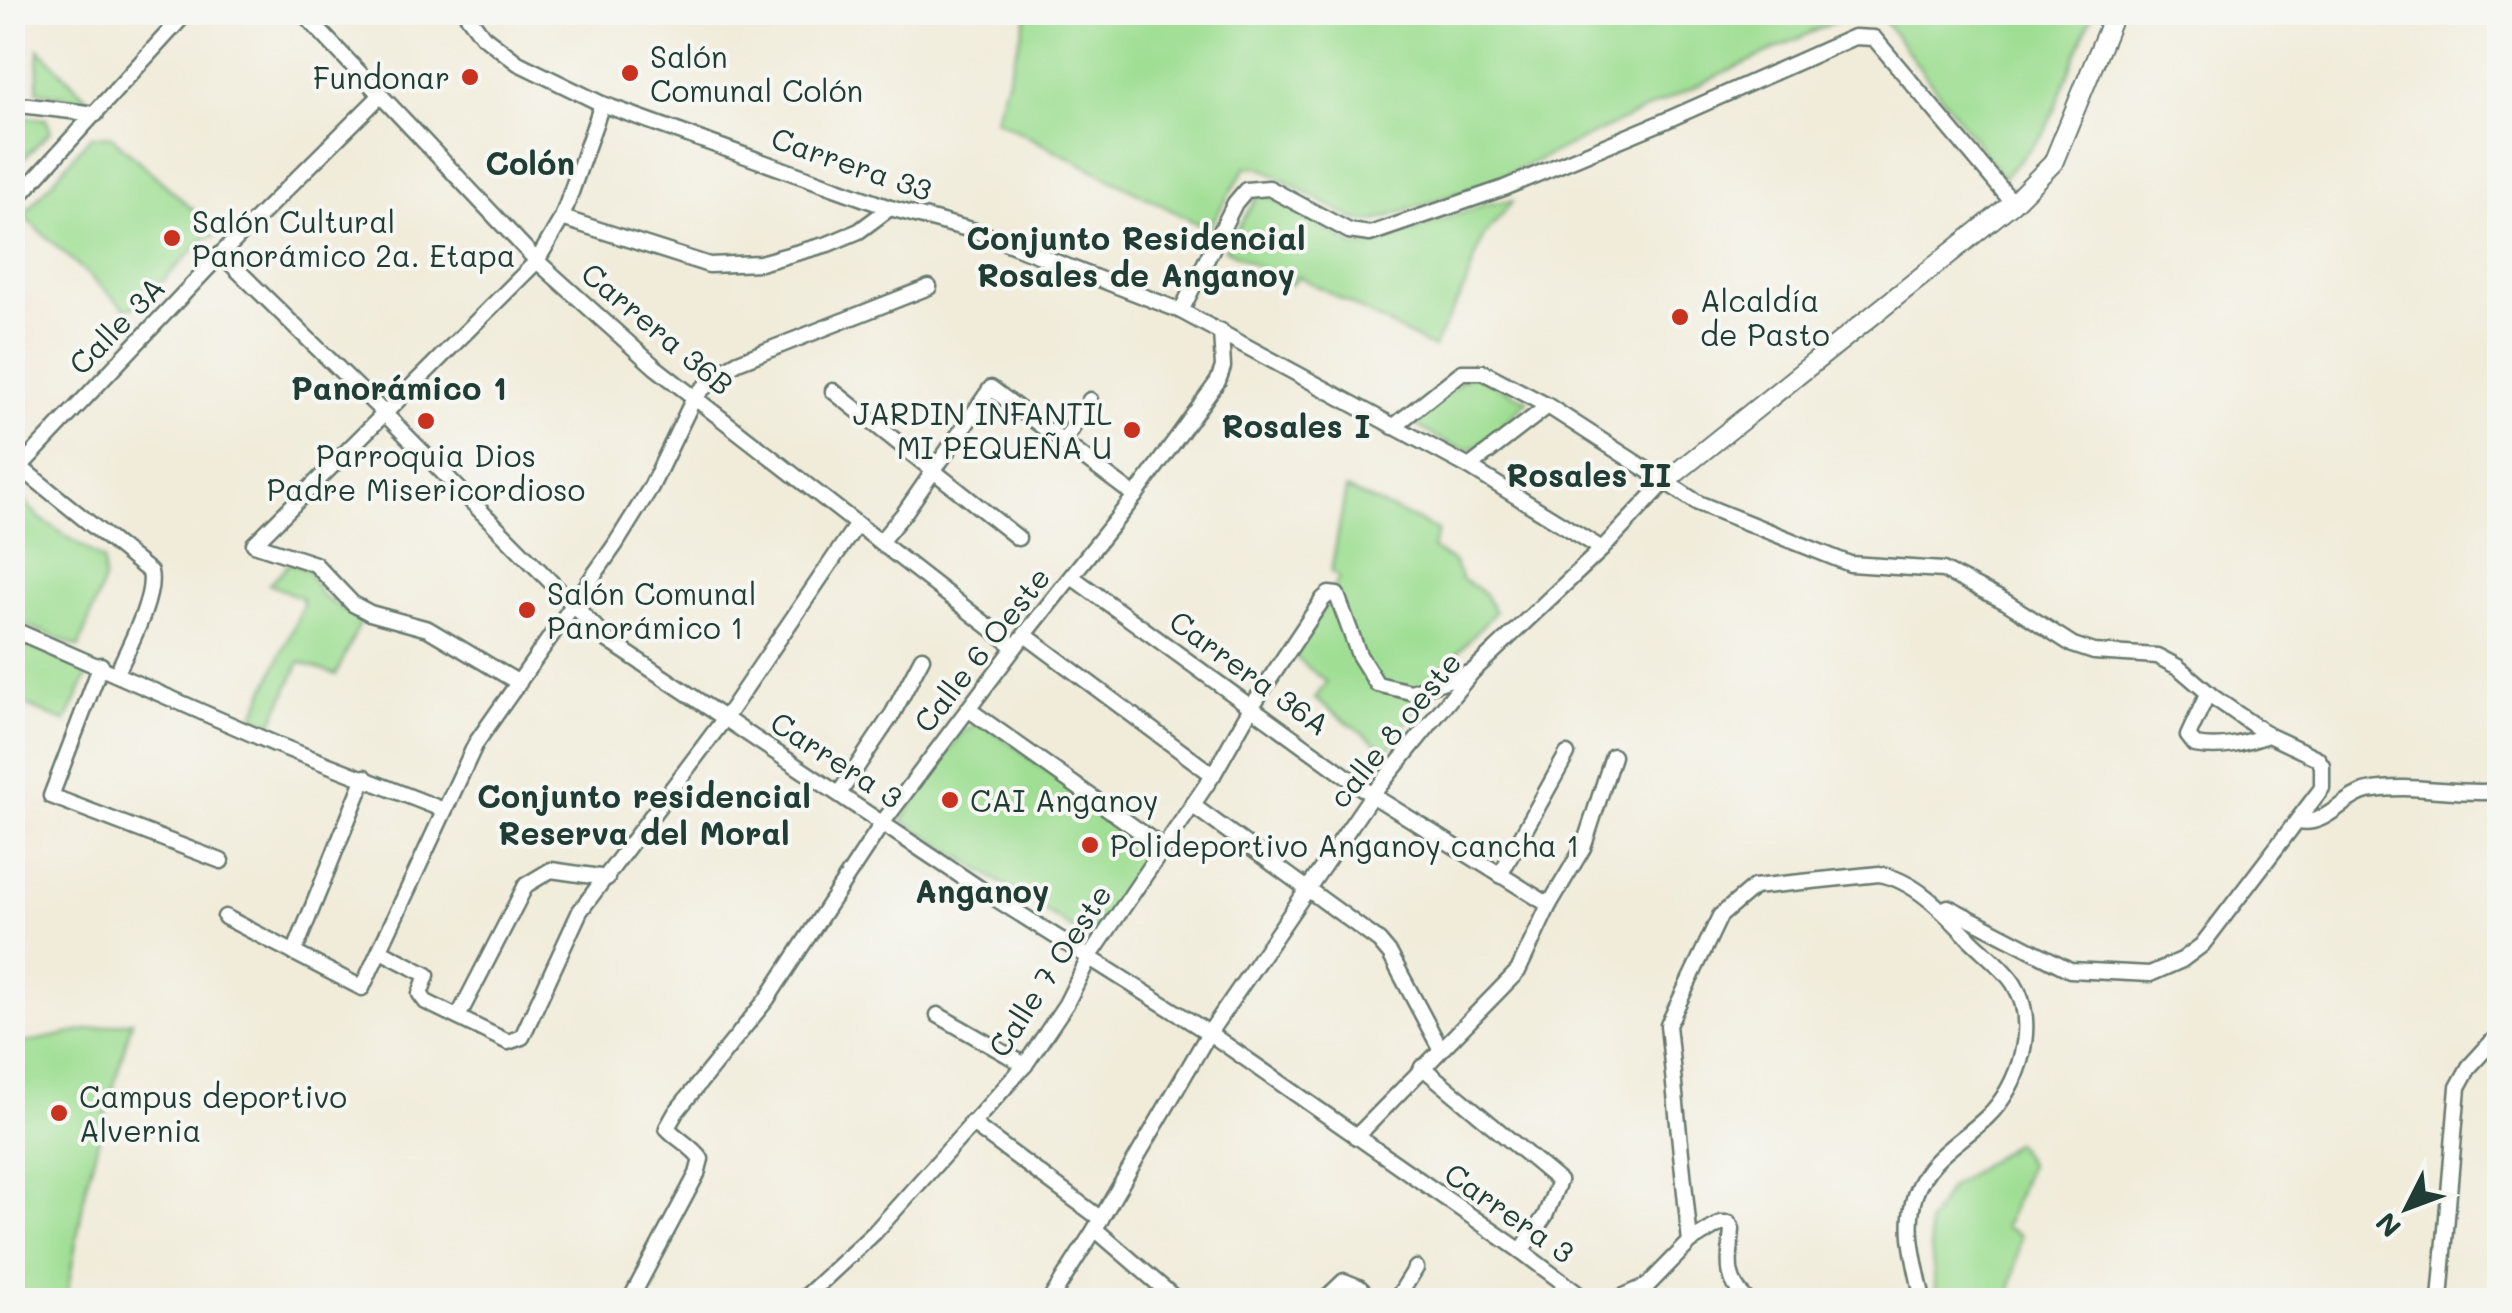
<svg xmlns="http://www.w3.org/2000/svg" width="2512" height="1313" font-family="Mali,sans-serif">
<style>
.green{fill:#9fde93;stroke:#5f8e64;stroke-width:2.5}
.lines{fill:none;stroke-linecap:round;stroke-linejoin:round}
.minor-casing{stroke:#687a6e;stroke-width:19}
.tertiary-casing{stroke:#687a6e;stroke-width:22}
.minor{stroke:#fff;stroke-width:14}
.tertiary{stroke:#fff;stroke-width:18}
.poi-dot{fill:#c8321e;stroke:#f6f6f2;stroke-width:4}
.labels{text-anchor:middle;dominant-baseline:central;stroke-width:8;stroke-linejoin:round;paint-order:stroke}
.poi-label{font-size:30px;fill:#1f3d34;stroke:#f6f6f2;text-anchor:start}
.street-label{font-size:30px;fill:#1f3d34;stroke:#f6f6f2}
.neighbourhood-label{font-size:32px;font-weight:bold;fill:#1f3d34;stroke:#f6f6f2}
</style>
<rect width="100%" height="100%" fill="#f6f6f2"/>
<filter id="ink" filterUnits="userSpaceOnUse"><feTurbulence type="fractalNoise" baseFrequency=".01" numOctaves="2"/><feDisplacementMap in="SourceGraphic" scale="20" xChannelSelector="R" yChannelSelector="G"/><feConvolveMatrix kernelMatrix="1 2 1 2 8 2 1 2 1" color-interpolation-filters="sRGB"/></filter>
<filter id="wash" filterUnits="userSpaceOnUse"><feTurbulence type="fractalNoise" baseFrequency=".0048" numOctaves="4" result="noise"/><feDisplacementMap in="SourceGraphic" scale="40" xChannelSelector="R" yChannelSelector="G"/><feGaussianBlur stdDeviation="2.25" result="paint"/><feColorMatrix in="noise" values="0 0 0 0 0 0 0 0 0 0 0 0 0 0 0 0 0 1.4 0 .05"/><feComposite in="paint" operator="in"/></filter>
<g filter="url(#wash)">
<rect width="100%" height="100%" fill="#f1ecda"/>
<g class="green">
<path d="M 1028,13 L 1028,12 L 1853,13 L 1495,180 L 1376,221 L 1357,221 L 1259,167 L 1246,167 L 1208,229 L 995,119 Z"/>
<path d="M 1872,13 L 2093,13 L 2045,132 L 2003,178 L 1880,15 Z"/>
<path d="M 39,49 L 91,102 L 37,91 Z"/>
<path d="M 13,116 L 46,119 L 51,131 L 13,169 Z"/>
<path d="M 91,136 L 111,136 L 220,234 L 204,239 L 138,306 L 125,308 L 23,216 Z"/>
<path d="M 1267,196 L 1355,246 L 1370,246 L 1486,204 L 1513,201 L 1483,237 L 1465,287 L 1433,348 L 1298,276 L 1291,285 L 1225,249 L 1257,197 Z"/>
<path d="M 1472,374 L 1528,400 C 1471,456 1480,465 1408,420 Z"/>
<path d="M 1346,489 L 1438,530 L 1432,549 L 1454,562 L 1462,579 L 1484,593 L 1495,612 L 1437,675 L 1388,751 L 1315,699 L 1326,682 L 1293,655 L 1325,606 L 1339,577 L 1331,572 Z"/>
<path d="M 13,490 L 41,519 L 103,560 L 104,580 L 79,647 L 13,620 Z"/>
<path d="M 290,563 L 308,570 L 322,596 L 361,621 L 336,675 L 300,662 L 272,723 L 253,717 L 303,606 L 302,598 L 269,584 Z"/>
<path d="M 12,639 L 89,672 L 66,722 L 13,700 Z"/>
<path d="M 981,722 L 1152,847 L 1092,941 L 902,820 L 962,732 Z"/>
<path d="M 132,1021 L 87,1181 L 66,1300 L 13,1300 L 13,1040 L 18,1044 Z"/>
<path d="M 2015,1143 L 2029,1165 L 2005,1227 L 2021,1235 L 2009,1300 L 1937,1300 L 1928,1224 L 1950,1187 Z"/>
</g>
</g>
<g filter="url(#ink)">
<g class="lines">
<g class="minor-casing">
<g id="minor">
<path d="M 302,12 L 537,261 L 655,367 L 1015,647"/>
<path d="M 465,12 L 483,36 L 518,63 L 602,104 L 890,208 L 979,232 L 1181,311 L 1469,467 L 1602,549"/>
<path d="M 12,104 L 96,114"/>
<path d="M 12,204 L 187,12"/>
<path d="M 562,218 L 709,265 L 760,263 L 828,244 L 859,231 L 890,208"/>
<path d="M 221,254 L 385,414 L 609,641 L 982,890 L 1209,1033 L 1521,1251 L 1586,1300"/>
<path d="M 1181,311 L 1235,203 L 1246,190 L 1269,188 L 1349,231 L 1370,234 L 1504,188 L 1660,123 L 1854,37 L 1874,38 L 2013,203"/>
<path d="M 833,391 L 1018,538"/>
<path d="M 1393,427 L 1462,372 L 1483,372 L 1548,406 L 1698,503 L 1850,564 L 1943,570 L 2006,602 L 2073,645 L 2094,652 L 2157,656 L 2178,667 L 2213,697 L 2268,735 L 2317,758 L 2322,765 L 2322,788 L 2202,945 L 2182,960 L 2150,974 L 2070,970 L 1948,907 L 1942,910"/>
<path d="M 1063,443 L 1090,400"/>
<path d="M 1469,467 L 1548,406"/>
<path d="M 880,542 L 905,512 L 991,388 L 1135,496"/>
<path d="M 1072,577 L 1372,795 L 1549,905"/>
<path d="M 12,629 L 275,744 L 444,810"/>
<path d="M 1025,635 L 1213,775"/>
<path d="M 101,665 L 51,796 L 221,861"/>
<path d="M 117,673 C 128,648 156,597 150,572 L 20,467 L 221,254 L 381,95"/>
<path d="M 519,683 L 428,629 L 370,613 L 353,604 L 315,564 L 254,544 L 537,261 L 562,218 L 602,104"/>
<path d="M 2208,693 L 2188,736 L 2195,745 C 2222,750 2242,744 2268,735"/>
<path d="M 968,709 L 1162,847"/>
<path d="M 840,792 L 893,713 L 922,658"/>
<path d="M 1192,805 L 1379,941 L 1390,954 L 1440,1048"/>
<path d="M 2299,821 C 2326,827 2343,796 2368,791 C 2412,782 2455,796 2500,791"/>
<path d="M 1500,875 L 1567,754"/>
<path d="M 225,917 L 362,988 L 476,743 L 615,545 L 651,487 L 695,396 L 722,371 L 738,362 L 929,287"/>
<path d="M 381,951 L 427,975 L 420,994 L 426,1002 L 508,1042 L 522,1037 L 580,911 L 725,718 L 857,524"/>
<path d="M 294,953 L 365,777"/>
<path d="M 938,1015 L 1025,1065"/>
<path d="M 458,1017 L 526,885 L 551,870 L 607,878"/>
<path d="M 1422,1067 L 1559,1181 L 1545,1216 L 1521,1251"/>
<path d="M 971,1123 L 1101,1219"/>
<path d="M 1356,1137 L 1518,971 L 1549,905 L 1583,848 L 1613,756"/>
<path d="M 1095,1229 L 1177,1300"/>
<path d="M 1690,1242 L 1721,1223 L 1729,1223 L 1732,1229 C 1730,1259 1723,1278 1747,1300"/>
<path d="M 630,1300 L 697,1174 L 701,1159 C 692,1146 678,1140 667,1128 L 676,1112 L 767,999 L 883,822 L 1015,647 L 1135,496 L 1218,381 L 1223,367 L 1221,331"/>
<path d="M 802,1300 L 875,1232 L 1025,1065 L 1066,1004 L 1090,956 L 1213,775 L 1252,706 L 1323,599 L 1329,594 L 1337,595 L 1359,655 L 1377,684 L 1411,692 L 1472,672"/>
<path d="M 1050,1300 L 1095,1229 L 1209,1033 L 1372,795 L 1472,672 L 1602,549 L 1666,481"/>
<path d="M 1324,1300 L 1344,1281 L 1359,1287 L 1372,1300"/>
<path d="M 1396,1300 L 1416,1268"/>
<path d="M 1615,1300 L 1647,1286 L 1690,1242 L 1668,1025 L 1720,916 L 1754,887 L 1879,874 C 1915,880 1946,914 1971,940 C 1984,953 2004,968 2014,984 C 2039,1024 2019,1087 1987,1117 C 1960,1143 1928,1157 1915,1195 C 1904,1230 1916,1265 1923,1300"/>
<path d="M 2440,1300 L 2458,1087 L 2469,1067 L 2500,1033"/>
</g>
</g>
<g class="tertiary-casing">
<path id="tertiary" d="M 1666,481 L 2013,203 L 2053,163 L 2115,12"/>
</g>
<use href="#minor" class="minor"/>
<use href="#tertiary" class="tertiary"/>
</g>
</g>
<g class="poi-dot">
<circle cx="630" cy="73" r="10"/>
<circle cx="470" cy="77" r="10"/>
<circle cx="172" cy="238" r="10"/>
<circle cx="1680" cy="317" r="10"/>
<circle cx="426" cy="421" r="10"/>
<circle cx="1132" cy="430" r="10"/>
<circle cx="527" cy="610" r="10"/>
<circle cx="950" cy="800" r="10"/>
<circle cx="1090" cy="845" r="10"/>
<circle cx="59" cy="1113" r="10"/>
</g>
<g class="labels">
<g class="poi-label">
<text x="650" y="56">Salón<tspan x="650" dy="34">Comunal Colón</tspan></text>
<text x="450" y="77" text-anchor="end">Fundonar</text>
<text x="192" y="221">Salón Cultural<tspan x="192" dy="34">Panorámico 2a. Etapa</tspan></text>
<text x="1700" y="300">Alcaldía<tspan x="1700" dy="34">de Pasto</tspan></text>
<text x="1112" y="413" text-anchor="end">JARDIN INFANTIL<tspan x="1112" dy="34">MI PEQUEÑA U</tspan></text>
<text x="426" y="455" text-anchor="middle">Parroquia Dios<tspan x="426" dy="34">Padre Misericordioso</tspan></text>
<text x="547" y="593">Salón Comunal<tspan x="547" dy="34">Panorámico 1</tspan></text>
<text x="970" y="800">CAI Anganoy</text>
<text x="1110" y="845">Polideportivo Anganoy cancha 1</text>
<text x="79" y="1096">Campus deportivo<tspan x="79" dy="34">Alvernia</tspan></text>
</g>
<g class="street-label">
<text transform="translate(852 163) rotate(19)">Carrera 33</text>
<text transform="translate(116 325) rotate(-46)">Calle 3A</text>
<text transform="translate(658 328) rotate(40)">Carrera 36B</text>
<text transform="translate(981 649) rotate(-52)">Calle 6 Oeste</text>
<text transform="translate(1250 672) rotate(36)">Carrera 36A</text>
<text transform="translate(1394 729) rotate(-51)">calle 8 oeste</text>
<text transform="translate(837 759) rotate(33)">Carrera 3</text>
<text transform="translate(1049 970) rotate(-57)">Calle 7 Oeste</text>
<text transform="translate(1510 1212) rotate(35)">Carrera 3</text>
</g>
<g class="neighbourhood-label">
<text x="530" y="162">Colón</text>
<text x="1136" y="237">Conjunto Residencial<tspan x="1136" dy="37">Rosales de Anganoy</tspan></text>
<text x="399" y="387">Panorámico 1</text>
<text x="1296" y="425">Rosales I</text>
<text x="1589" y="474">Rosales II</text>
<text x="644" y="795">Conjunto residencial<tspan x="644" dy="37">Reserva del Moral</tspan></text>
<text x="982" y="890">Anganoy</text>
</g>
</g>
<rect width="2512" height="1313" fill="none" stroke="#f6f6f2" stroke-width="50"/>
<g transform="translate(2407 1208) rotate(228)" stroke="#f6f6f2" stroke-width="8" paint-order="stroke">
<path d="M0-8L18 38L0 25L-18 38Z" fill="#1f3d34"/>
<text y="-15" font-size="28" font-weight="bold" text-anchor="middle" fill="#1f3d34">N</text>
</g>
</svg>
